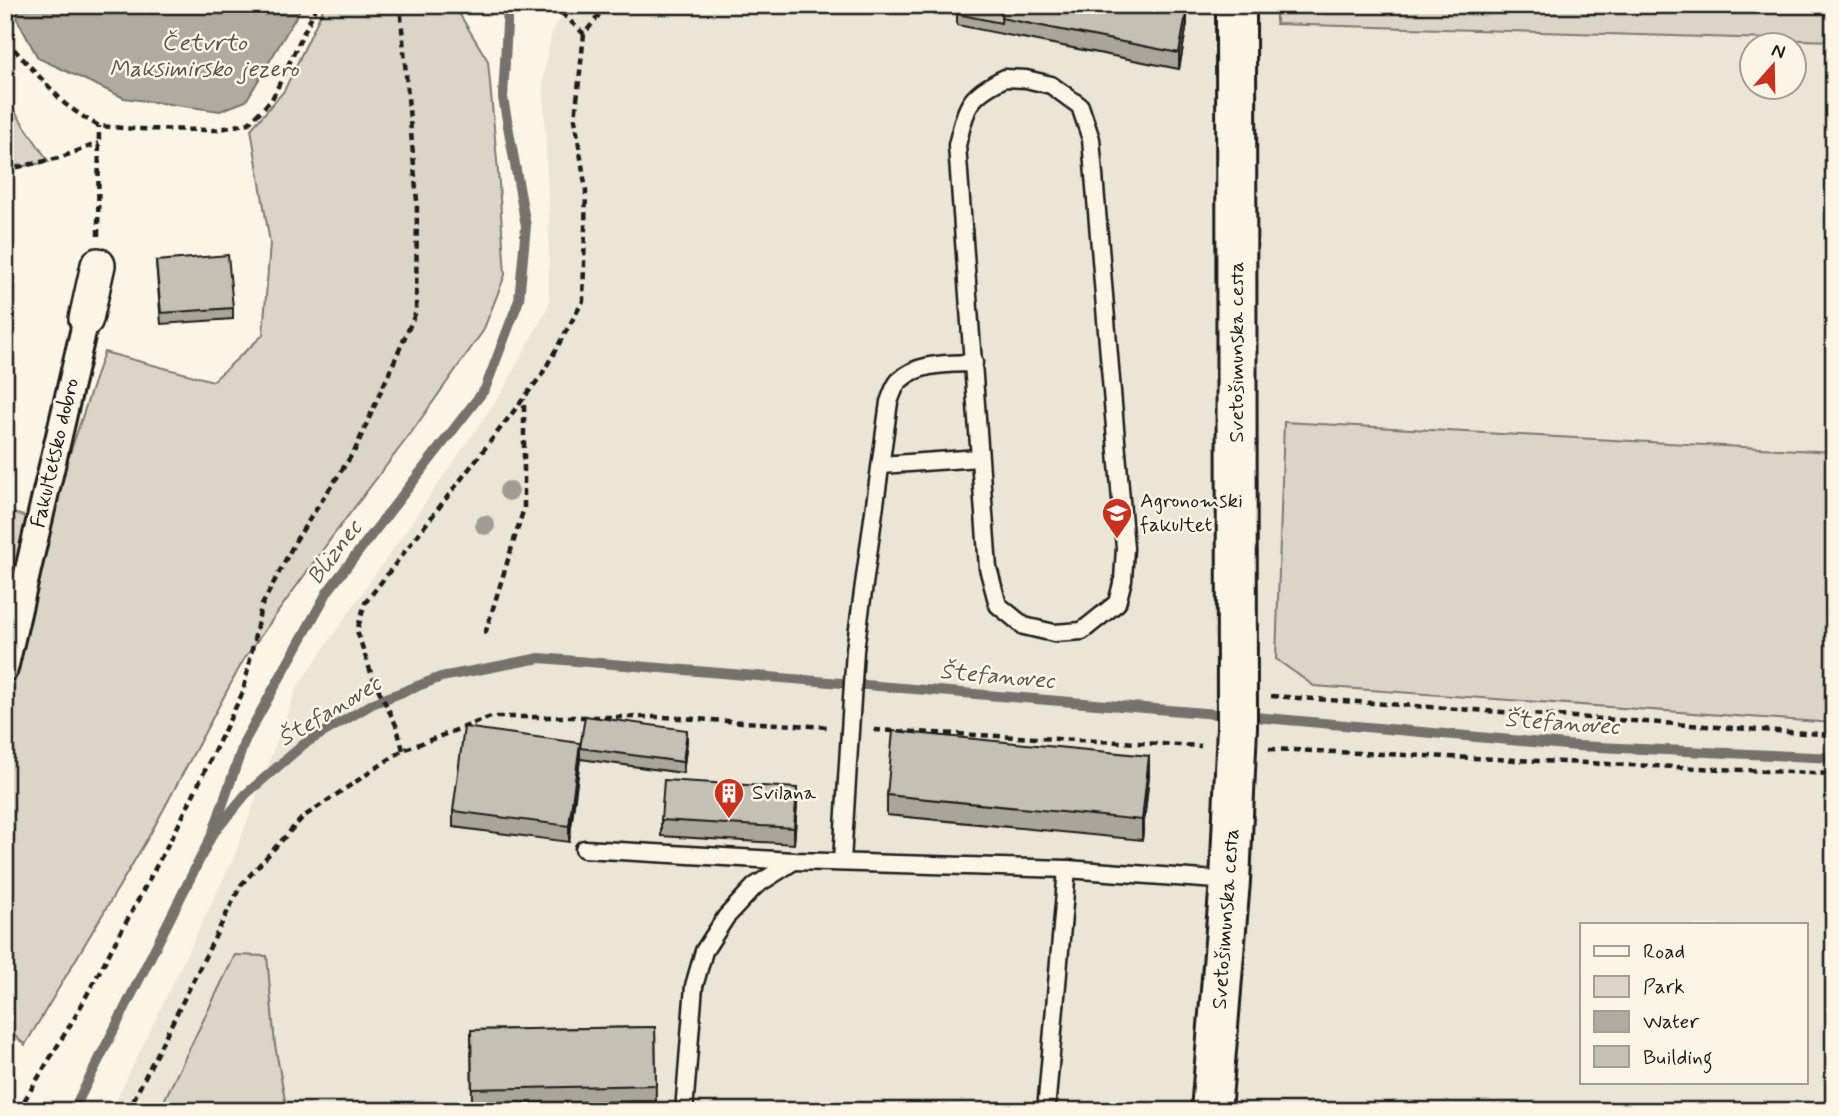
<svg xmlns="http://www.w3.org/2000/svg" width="1839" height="1116" font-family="Mynerve,sans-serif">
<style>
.built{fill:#ebe5d6;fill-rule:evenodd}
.green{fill:#dbd5c8;stroke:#7c7872;stroke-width:2}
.water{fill:#b0aba1;stroke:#75726c;stroke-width:2}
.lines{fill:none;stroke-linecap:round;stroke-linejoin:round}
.stream{stroke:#75726c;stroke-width:10}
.service-casing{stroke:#1c1c1c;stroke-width:21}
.pedestrian-casing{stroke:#1c1c1c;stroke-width:30}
.minor-casing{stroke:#1c1c1c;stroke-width:38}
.tertiary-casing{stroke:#1c1c1c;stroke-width:44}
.path{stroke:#1c1c1c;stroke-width:4.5;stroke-dasharray:7 5;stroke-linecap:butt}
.service{stroke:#fcf5e5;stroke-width:16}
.pedestrian{stroke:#fcf5e5;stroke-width:24}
.minor{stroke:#fcf5e5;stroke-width:33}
.tertiary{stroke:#fcf5e5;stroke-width:38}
.tree{fill:#a09c93}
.wall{fill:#a9a59a;stroke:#1c1c1c;stroke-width:2}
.shaded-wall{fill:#89867d;stroke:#1c1c1c;stroke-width:2}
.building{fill:#c4c0b3;stroke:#1c1c1c;stroke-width:2}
.labels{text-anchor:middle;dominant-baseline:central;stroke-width:5;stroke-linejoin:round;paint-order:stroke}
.street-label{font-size:21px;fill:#1c1c1c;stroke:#fcf5e5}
.poi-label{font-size:21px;fill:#1c1c1c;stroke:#fcf5e5;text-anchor:start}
.water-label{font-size:23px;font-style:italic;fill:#575551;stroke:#fcf5e5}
</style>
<rect width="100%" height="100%" fill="#fcf5e5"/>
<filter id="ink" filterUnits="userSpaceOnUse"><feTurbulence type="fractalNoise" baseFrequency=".0143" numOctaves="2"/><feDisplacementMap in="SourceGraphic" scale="14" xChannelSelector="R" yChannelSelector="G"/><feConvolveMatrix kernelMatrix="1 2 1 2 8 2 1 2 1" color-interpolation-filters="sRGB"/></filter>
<g filter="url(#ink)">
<path class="built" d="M 571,5 L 1834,5 L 1834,1111 L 111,1111 L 233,859 L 297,687 L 502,392 L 549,305 L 549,218 L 543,78 L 552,31 ZM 1752,46 L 1794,46 L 1794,88 L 1752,88 ZM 1582,925 L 1806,925 L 1806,1083 L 1582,1083 Z"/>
<g class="green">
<path d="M 325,5 L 454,5 L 488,61 L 499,183 L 505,275 L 483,331 L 411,433 L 332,537 L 244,659 L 152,831 L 25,1045 L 5,1027 L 5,511 L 35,519 L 59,486 L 104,352 L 213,381 L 263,335 L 270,243 L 251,129 L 284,91 Z"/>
<path d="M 1276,5 L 1834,5 L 1834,41 L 1276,24 Z"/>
<path d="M 5,97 L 49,162 L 5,169 Z"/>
<path d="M 1284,422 L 1834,452 L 1834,723 L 1314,686 L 1276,659 Z"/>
<path d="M 235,955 L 267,956 L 275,1045 L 287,1111 L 159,1111 Z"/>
</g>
<path class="water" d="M 20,5 L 303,5 L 246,101 L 220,111 L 124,98 L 38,58 L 17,19 Z"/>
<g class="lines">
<g class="stream">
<path d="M 1244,716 L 1577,746 L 1834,758"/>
<path d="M 212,835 L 246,794 L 304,744 L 374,703 L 441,677 L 540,658 L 1229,715"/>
<path d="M 73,1111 L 212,835 L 245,740 L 328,591 L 485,389 L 519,300 L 526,226 L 503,98 L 508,5"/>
</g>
<g class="service-casing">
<g id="service">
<path d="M 1005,78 L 1026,79 L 1051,85 L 1080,106 L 1091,139 L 1125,548 L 1123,580 L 1117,603 L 1082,631 L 1054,633 L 1024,626 L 998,605 L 988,568 L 957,145 C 967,106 967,96 1005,78 Z"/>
<path d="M 881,465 L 979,458"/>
<path d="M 584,849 L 794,861 L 1067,869 L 1230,881"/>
<path d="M 842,861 L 855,650 L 889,402 C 892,395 894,386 899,381 C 918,362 949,364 974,363"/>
<path d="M 684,1111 L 694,986 L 704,951 L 726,917 L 755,886 L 794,861"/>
<path d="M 1046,1111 L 1067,869"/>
</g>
</g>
<g class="pedestrian-casing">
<path id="pedestrian" d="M 5,669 L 86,319"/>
</g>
<g class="minor-casing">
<path id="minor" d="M 86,319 L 98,265"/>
</g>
<g class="tertiary-casing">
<path id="tertiary" d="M 1211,1111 L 1230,881 L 1237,727 L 1236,5"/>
</g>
<g class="path">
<path d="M 553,5 L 584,34"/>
<path d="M 5,15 L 10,45 L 65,104 L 85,118 L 99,126 L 135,129 L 216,130 L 249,123 L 272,99 L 317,5"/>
<path d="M 5,170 L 59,158 L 99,143"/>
<path d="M 98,236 L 99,126"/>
<path d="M 485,634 L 524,508 L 524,399"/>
<path d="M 1271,696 L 1834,735"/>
<path d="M 874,730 L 1201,746"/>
<path d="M 1269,749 L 1834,774"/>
<path d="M 403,750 L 396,725 L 372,676 L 357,631 L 365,603 L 541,376 L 583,301 L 586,191 L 575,119 L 584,34 L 607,5"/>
<path d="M 18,1111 L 75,1017 L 179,824 L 243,692 L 261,607 L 296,540 L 355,450 L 416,312 L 417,201 L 400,5"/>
<path d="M 128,1111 L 241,885 L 303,817 L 403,750 L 491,717 L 662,717 L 827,727"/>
</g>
<use href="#service" class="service"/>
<use href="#pedestrian" class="pedestrian"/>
<use href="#minor" class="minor"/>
<use href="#tertiary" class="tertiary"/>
</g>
<g class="tree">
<circle cx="509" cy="491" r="10"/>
<circle cx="485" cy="525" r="10"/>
</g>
<g class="wall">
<path d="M 957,14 L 1187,24 L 1179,69 L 957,25 Z"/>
<path d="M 156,261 L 233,308 L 233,319 L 161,324 Z"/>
<path d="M 687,741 L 683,773 L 580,759 L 569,842 L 453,827 L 453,811 L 580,743 Z"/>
<path d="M 1149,776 L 1142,840 L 887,815 L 887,795 Z"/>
<path d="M 797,804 L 794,844 L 661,836 L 661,820 Z"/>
<path d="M 655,1027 L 656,1101 L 472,1104 L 471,1030 Z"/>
</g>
<g class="shaded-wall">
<path d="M 1187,9 L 1187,24 L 1179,69 L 1179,53 Z"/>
<path d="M 687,730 L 687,741 L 683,773 L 683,762 Z"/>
<path d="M 580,743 L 580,759 L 569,842 L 569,826 Z"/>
<path d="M 1149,756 L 1149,776 L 1142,840 L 1142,820 Z"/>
<path d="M 797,788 L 797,804 L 794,844 L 794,828 Z"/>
</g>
<g class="building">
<path d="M 958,5 L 1003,5 L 1001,23 L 957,14 Z"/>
<path d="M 1003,5 L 1171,5 L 1187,9 L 1179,53 L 1001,18 Z"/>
<path d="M 228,255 L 233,308 L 161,313 L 156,261 Z"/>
<path d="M 585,716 L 687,730 L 683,762 L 580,748 Z"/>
<path d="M 464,727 L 580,743 L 569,826 L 453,811 Z"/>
<path d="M 893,731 L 1149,756 L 1142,820 L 887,795 Z"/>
<path d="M 664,780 L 797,788 L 794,828 L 661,820 Z"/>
<path d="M 655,1027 L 656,1085 L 472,1089 L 471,1030 Z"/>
</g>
</g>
<defs>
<g id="university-pin" transform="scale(1.575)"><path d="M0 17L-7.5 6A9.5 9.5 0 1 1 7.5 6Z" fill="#c8321e" stroke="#fcf5e5"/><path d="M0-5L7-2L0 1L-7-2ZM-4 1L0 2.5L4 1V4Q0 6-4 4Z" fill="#fff"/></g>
<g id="building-pin" transform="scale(1.575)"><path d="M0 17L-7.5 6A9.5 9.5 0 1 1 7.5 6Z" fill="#c8321e" stroke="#fcf5e5"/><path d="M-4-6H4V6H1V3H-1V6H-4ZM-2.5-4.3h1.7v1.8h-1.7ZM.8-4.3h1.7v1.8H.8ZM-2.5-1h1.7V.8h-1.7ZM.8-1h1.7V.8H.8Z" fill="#fff"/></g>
</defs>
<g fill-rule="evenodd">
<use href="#university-pin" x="1117" y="513"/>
<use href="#building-pin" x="729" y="793"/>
</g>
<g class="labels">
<g class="street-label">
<text transform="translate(1237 352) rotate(-90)">Svetošimunska cesta</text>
<text transform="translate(55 453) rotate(-77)">Fakultetsko dobro</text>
<text transform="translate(1226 919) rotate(-86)">Svetošimunska cesta</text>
</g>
<g class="poi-label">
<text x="1140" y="501">Agronomski<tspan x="1140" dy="24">fakultet</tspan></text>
<text x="752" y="793">Svilana</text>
</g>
<g class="water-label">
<text x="204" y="44">Četvrto<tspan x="204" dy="26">Maksimirsko jezero</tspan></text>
<text transform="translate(335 553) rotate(-53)">Bliznec</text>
<text transform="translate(997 677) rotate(5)">Štefanovec</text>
<text transform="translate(330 712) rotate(-31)">Štefanovec</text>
<text transform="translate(1562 724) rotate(4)">Štefanovec</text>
</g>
</g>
<rect width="1839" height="1116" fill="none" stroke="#fcf5e5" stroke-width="28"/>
<rect x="14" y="14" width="1811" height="1088" fill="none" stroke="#1c1c1c" stroke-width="2.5" filter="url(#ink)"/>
<rect x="1580" y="923" width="228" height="161" fill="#fcf5e5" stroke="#a29e95" stroke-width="2"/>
<rect x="1594" y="946" width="35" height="10" fill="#fcf5e5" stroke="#a29e95" stroke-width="2"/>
<text x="1643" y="958" font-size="21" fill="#1c1c1c">Road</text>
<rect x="1594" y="976" width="35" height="21" fill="#dbd5c8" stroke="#a29e95" stroke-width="2"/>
<text x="1643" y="993" font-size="21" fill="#1c1c1c">Park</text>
<rect x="1594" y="1011" width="35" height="21" fill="#b0aba1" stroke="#a29e95" stroke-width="2"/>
<text x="1643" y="1028" font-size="21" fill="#1c1c1c">Water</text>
<rect x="1594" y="1046" width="35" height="21" fill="#c4c0b3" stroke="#a29e95" stroke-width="2"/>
<text x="1643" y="1064" font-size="21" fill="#1c1c1c">Building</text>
<g transform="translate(1773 66) rotate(20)"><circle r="33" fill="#fcf5e5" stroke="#a29e95" stroke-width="2"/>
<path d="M0-5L12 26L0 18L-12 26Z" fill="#c8321e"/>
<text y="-10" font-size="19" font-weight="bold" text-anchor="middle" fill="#1c1c1c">N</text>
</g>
</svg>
